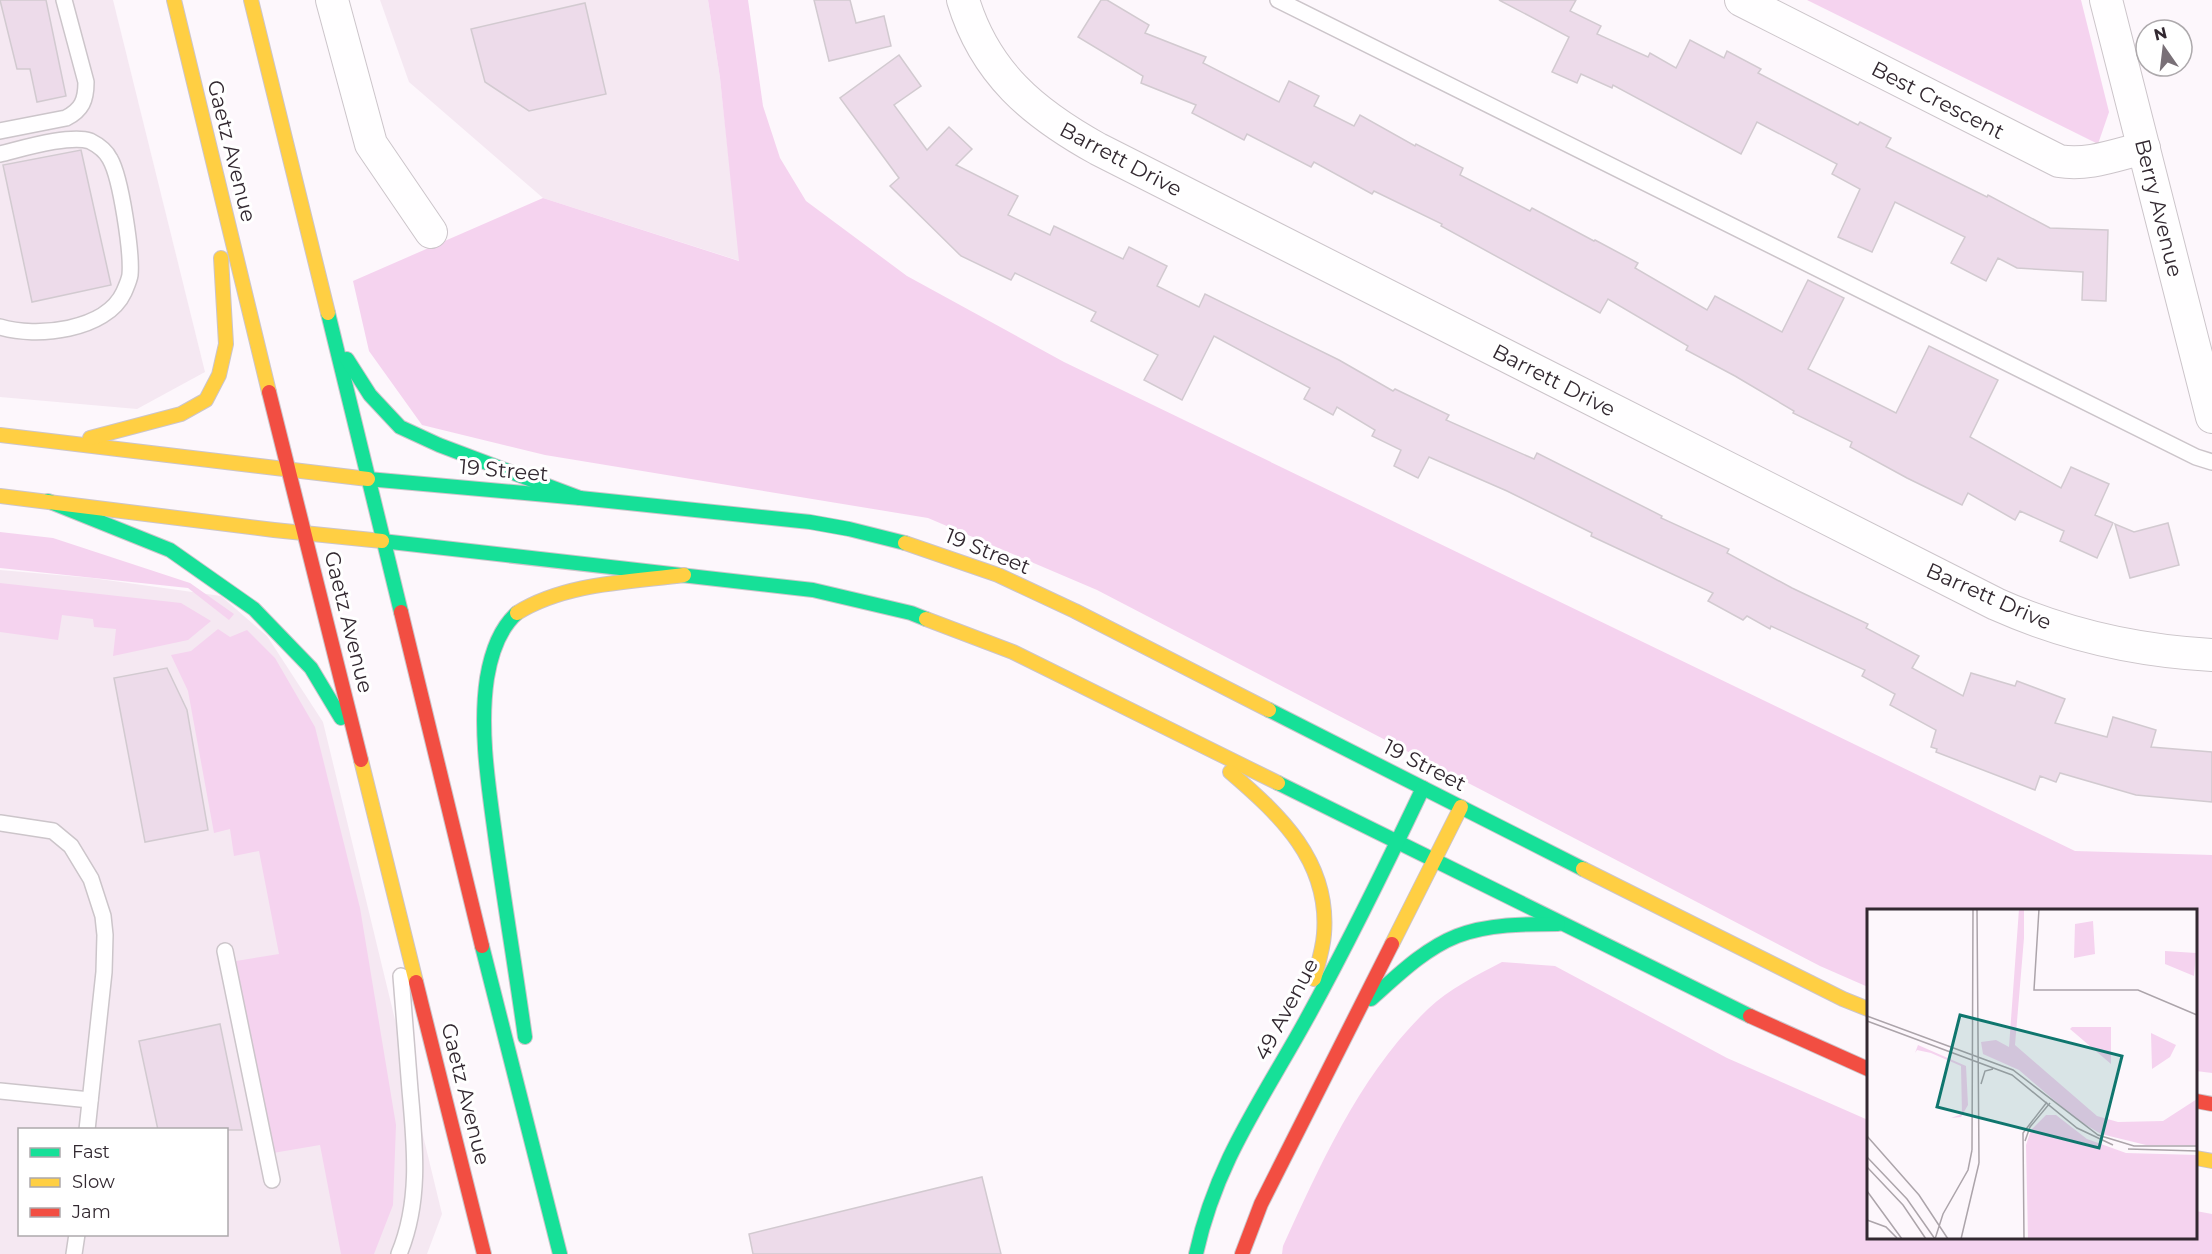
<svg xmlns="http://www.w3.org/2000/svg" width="2212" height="1254" font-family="Montserrat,sans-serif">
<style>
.built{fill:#f5e8f2;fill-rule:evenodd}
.green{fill:#f5d3ef}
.building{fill:#eddbea;stroke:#d2cad0;stroke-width:1.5}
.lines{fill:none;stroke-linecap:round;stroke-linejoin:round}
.lane-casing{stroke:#ccc5ca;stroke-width:18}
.street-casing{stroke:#ccc5ca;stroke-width:34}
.fast-casing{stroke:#ccc5ca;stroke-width:16}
.slow-casing{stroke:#ccc5ca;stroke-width:16}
.jam-casing{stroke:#ccc5ca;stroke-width:16}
.lane{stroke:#fffeff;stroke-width:15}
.street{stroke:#fffeff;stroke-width:32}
.fast{stroke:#16e098;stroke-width:14}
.slow{stroke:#ffcf43;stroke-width:14}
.jam{stroke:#f24e42;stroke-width:14}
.labels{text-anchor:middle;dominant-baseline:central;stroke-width:6;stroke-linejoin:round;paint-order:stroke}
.street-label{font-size:21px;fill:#322830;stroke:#fff}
.inset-road{fill:none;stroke:#aca4aa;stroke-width:1.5}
.view{fill:#0f766e;fill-opacity:0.15;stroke:#0f766e;stroke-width:3}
.inset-edge{fill:none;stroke:#322830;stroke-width:3}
</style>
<rect width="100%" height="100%" fill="#fdf7fc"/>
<g class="built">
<path d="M 0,0 L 113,0 L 205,372 L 137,409 L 0,397 Z"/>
<path d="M 380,0 L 708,0 L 720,78 L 740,261 L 543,198 L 409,82 Z"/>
<path d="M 0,570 L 92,578 L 221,596 L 267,636 L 323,722 L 442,1214 L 427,1254 L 0,1254 ZM 20,1130 L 226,1130 L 226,1234 L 20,1234 Z"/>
</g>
<g class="green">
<path d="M 708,0 L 748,0 L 763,106 L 780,158 L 806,201 L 907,276 L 1064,362 L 2075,851 L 2212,855 L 2212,1073 L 2196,1071 L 2196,910 L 1868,910 L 1868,987 L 1820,966 L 1097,590 L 928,518 L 545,455 L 422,425 L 369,351 L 353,281 L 543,198 L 739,261 L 720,78 Z"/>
<path d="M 1807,0 L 2081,0 L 2109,112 L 2098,144 Z"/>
<path d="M 0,532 L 53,538 L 190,583 L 234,614 L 229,620 L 188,588 L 0,568 Z"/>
<path d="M 0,583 L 181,603 L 211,621 L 188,640 L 113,656 L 116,629 L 94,627 L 93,619 L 62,615 L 58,640 L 0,632 Z"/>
<path d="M 218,629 L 230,637 L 247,630 L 275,658 L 315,727 L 360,908 L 396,1125 L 393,1205 L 374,1254 L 341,1254 L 320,1145 L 273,1153 L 236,961 L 279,954 L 259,851 L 234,856 L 230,829 L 214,833 L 188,691 L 171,655 L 191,651 Z"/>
<path d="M 1502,962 L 1555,966 L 1727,1058 L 1868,1120 L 1868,1238 L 2196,1238 L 2196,1211 L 2212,1214 L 2212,1254 L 1282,1254 L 1283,1246 C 1321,1163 1361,1073 1428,1009 C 1449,989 1477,975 1502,962 Z"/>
</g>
<g class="building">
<path d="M 0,0 L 46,0 L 66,96 L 37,102 L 30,69 L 17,69 Z"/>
<path d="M 814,0 L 850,0 L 856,23 L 884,16 L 891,46 L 829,61 Z"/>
<path d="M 1101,0 L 1107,0 L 1149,25 L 1145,33 L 1206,57 L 1203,63 L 1279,102 L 1289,81 L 1319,96 L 1314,106 L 1354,126 L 1360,115 L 1415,146 L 1416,144 L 1463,168 L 1460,175 L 1530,211 L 1532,208 L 1594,241 L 1595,240 L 1638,263 L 1635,268 L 1707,310 L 1715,296 L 1782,332 L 1808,280 L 1844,298 L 1808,369 L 1896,413 L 1929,346 L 1998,380 L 1970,437 L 2061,488 L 2071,467 L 2109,484 L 2095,515 L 2113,523 L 2097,558 L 2060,541 L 2064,531 L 2020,511 L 2015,520 L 1968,493 L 1962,505 L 1907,478 L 1850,447 L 1852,442 L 1793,413 L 1794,411 L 1735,376 L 1686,350 L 1688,346 L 1608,299 L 1600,313 L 1441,226 L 1442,224 L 1374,191 L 1372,194 L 1314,162 L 1311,167 L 1247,134 L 1244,140 L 1192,113 L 1196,105 L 1141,83 L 1143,76 L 1078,37 Z"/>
<path d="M 1499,0 L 1576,0 L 1570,11 L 1601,26 L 1597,34 L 1648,57 L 1650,53 L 1676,68 L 1690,40 L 1724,58 L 1727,51 L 1761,69 L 1758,73 L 1858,125 L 1860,122 L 1891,138 L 1886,147 L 1987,197 L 1988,195 L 2050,228 L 2108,230 L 2106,301 L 2082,300 L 2083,272 L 2017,268 L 1998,258 L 1986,281 L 1951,263 L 1965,237 L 1895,202 L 1872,252 L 1838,237 L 1860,189 L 1832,174 L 1837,164 L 1757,122 L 1741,154 L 1613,85 L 1612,88 L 1581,74 L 1577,83 L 1552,72 L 1569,37 Z"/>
<path d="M 585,3 L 606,94 L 529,111 L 485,82 L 471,29 Z"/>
<path d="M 899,55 L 921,86 L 894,105 L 927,150 L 949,127 L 972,149 L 956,165 L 1018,196 L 1008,215 L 1050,235 L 1054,226 L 1123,259 L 1129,247 L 1167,266 L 1157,286 L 1199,307 L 1205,294 L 1339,360 L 1393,391 L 1395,389 L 1449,415 L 1446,420 L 1534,459 L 1537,453 L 1662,516 L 1661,518 L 1729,549 L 1727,553 L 1792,588 L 1868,624 L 1866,628 L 1919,656 L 1912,668 L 1963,696 L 1971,673 L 2015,686 L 2017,681 L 2065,699 L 2055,723 L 2107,737 L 2113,717 L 2156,730 L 2151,747 L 2212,752 L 2212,802 L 2136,795 L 2060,773 L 2056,782 L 2040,776 L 2035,790 L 1936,752 L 1937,749 L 1931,747 L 1936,730 L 1890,705 L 1895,694 L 1862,676 L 1865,670 L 1771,626 L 1770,629 L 1747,616 L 1743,620 L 1708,601 L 1713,593 L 1591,536 L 1592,533 L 1507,491 L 1429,457 L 1418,478 L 1394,466 L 1401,450 L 1372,436 L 1375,430 L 1337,407 L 1333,415 L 1304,399 L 1310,388 L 1214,336 L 1182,400 L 1144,380 L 1158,355 L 1091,321 L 1096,312 L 1015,273 L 1011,280 L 961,256 L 890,186 L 899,178 L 840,98 Z"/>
<path d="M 81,150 L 111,285 L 32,302 L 3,165 Z"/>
<path d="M 2168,523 L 2179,565 L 2130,578 L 2115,524 L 2134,532 Z"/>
<path d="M 167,668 L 187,710 L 208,830 L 145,842 L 114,678 Z"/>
<path d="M 220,1024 L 242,1130 L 158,1130 L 139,1041 Z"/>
<path d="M 982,1177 L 1001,1254 L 753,1254 L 749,1234 Z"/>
</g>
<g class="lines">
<g class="lane-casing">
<g id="lane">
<path d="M 1278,0 L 2196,457 L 2212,462"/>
<path d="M 0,131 L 66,118 C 82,110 86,100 86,82 L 64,0"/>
<path d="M 0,154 C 21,149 70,134 90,141 C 98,145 106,151 110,159 C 121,178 132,253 130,275 C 129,281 126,287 124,292 C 106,331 36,338 0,327"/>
<path d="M 0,823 L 53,831 L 71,846 L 91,879 L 103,916 L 105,935 L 104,972 L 87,1130"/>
<path d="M 225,951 L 272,1180"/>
<path d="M 0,1091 L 90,1100"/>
<path d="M 74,1254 L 77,1234"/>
<path d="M 399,1254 C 421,1201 415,1146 410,1090 C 407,1052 404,1014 401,976"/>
</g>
</g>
<g class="street-casing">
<g id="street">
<path d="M 332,0 L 371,144 L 431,232"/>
<path d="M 963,0 C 985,73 1033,113 1098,149 L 1996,604 C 2063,634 2138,651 2212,655"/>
<path d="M 1741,0 L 2059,161 C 2088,166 2115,155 2144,148"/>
<path d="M 2106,0 L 2212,417"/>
</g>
</g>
<g class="fast-casing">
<g id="fast">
<path d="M 328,313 L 401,612"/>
<path d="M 347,359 L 370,395 L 400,427 L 439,445 L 580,498"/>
<path d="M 368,479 L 580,498 L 810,522 L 849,529 L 905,543"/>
<path d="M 48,501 L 170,550 L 254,609 L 311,668 L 341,718"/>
<path d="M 382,541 L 813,590 L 911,613 L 926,619"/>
<path d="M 517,613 C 499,629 491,654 487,678 C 479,731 489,789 496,842 C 505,907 516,972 525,1037"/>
<path d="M 1269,710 L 1583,869"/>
<path d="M 1278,783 L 1750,1016"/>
<path d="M 482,946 L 560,1254"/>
<path d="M 1371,999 C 1397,976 1424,949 1457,936 C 1488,924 1525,924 1558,924"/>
<path d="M 1196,1254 C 1216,1162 1262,1100 1306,1020 C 1348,944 1386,866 1423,788"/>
</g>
</g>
<g class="slow-casing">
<g id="slow">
<path d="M 174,0 L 269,392"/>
<path d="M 251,0 L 328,313"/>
<path d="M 0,435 L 368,479"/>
<path d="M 90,438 L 181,414 L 206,400 L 219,375 L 226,344 L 221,258"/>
<path d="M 0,496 L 274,530 L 382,541"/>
<path d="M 905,543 L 998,575 L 1075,611 L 1269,710"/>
<path d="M 517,613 C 565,583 629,582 684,575"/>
<path d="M 926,619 L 1013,652 L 1278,783"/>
<path d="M 361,760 L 416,982"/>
<path d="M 1230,772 C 1280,815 1330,861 1324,934 C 1323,949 1318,964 1314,979"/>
<path d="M 1583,869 L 1843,999 L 1868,1009"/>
<path d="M 1392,944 L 1461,807"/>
<path d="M 2196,1158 L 2212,1161"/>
</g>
</g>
<g class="jam-casing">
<g id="jam">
<path d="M 269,392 L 361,760"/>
<path d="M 401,612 L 482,946"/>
<path d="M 416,982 L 484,1254"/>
<path d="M 1750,1016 L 1868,1069"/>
<path d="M 2196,1101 L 2212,1104"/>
<path d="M 1242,1254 L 1261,1204 L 1392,944"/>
</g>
</g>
<use href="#lane" class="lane"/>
<use href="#street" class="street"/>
<use href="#fast" class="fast"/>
<use href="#slow" class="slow"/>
<use href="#jam" class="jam"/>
</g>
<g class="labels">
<g class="street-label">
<text transform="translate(1938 100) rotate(27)">Best Crescent</text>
<text transform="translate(232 151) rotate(76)">Gaetz Avenue</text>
<text transform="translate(1121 159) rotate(28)">Barrett Drive</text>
<text transform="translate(2159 208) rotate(76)">Berry Avenue</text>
<text transform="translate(1554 380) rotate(27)">Barrett Drive</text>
<text transform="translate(504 470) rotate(5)">19 Street</text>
<text transform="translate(988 551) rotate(22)">19 Street</text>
<text transform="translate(1989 596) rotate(24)">Barrett Drive</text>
<text transform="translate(349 622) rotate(76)">Gaetz Avenue</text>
<text transform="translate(1425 765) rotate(27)">19 Street</text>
<text transform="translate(1286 1009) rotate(-62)">49 Avenue</text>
<text transform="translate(466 1094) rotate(76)">Gaetz Avenue</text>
</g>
</g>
<g transform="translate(1867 909)">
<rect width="330" height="330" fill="#fdf7fc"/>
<path d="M 152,0 L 157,0 L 157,29 L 148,136 L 230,207 L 251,213 L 296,212 L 330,190 L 330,236 L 279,236 L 234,225 L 209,210 L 152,161 L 116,145 L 114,133 L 129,131 L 142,138 ZM 226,12 L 228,45 L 207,49 L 208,15 ZM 298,42 L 329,44 L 327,67 L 298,55 ZM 205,118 L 244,118 L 244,155 L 203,120 ZM 284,124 L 309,136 L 303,148 L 285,160 ZM 51,136 L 99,157 L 101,196 L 94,208 L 84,209 L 95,205 L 94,157 L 64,144 L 50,141 L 48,144 ZM 179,206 L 189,206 L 220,230 L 259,244 L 330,246 L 330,330 L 161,330 L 159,236 L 164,221 Z" fill="#f5d3ef"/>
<path class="inset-road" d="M 110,0 L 112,254M 172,0 L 167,81 L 271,81 L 330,106M 0,107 L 146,161 L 231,226 L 267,237 L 330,237M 0,112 L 145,166 L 210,219 L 246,236M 114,175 L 118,162 L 126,160M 0,227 L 52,286 L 81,330M 158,232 L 163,218 L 183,194M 261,240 L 330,242M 105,241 L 106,0M 0,248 L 40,290 L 68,330M 0,258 L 36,296 L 59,330M 0,282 L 35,330M 0,311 L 19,318 L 30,329M 68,330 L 76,305 L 101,261 L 105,241M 94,330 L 112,254M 157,330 L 156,224 L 180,193"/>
<path class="view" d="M 93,106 L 255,147 L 232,239 L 70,198 Z"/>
<rect width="330" height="330" class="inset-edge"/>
</g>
<rect x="18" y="1128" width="210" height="108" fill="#ffffff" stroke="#ada9ac" stroke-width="1.5"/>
<rect x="30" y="1148" width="30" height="9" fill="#16e098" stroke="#ada9ac" stroke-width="1.5"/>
<text x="72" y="1158" font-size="18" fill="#322830">Fast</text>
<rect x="30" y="1178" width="30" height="9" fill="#ffcf43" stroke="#ada9ac" stroke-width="1.5"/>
<text x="72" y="1188" font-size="18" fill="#322830">Slow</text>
<rect x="30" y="1208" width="30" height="9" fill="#f24e42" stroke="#ada9ac" stroke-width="1.5"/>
<text x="72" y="1218" font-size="18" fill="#322830">Jam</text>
<g transform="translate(2164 48) rotate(346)"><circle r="28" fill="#ffffff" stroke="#ada9ac" stroke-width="1.5"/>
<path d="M0-4.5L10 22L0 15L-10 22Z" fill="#797077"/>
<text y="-9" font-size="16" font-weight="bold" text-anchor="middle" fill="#322830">N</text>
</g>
</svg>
